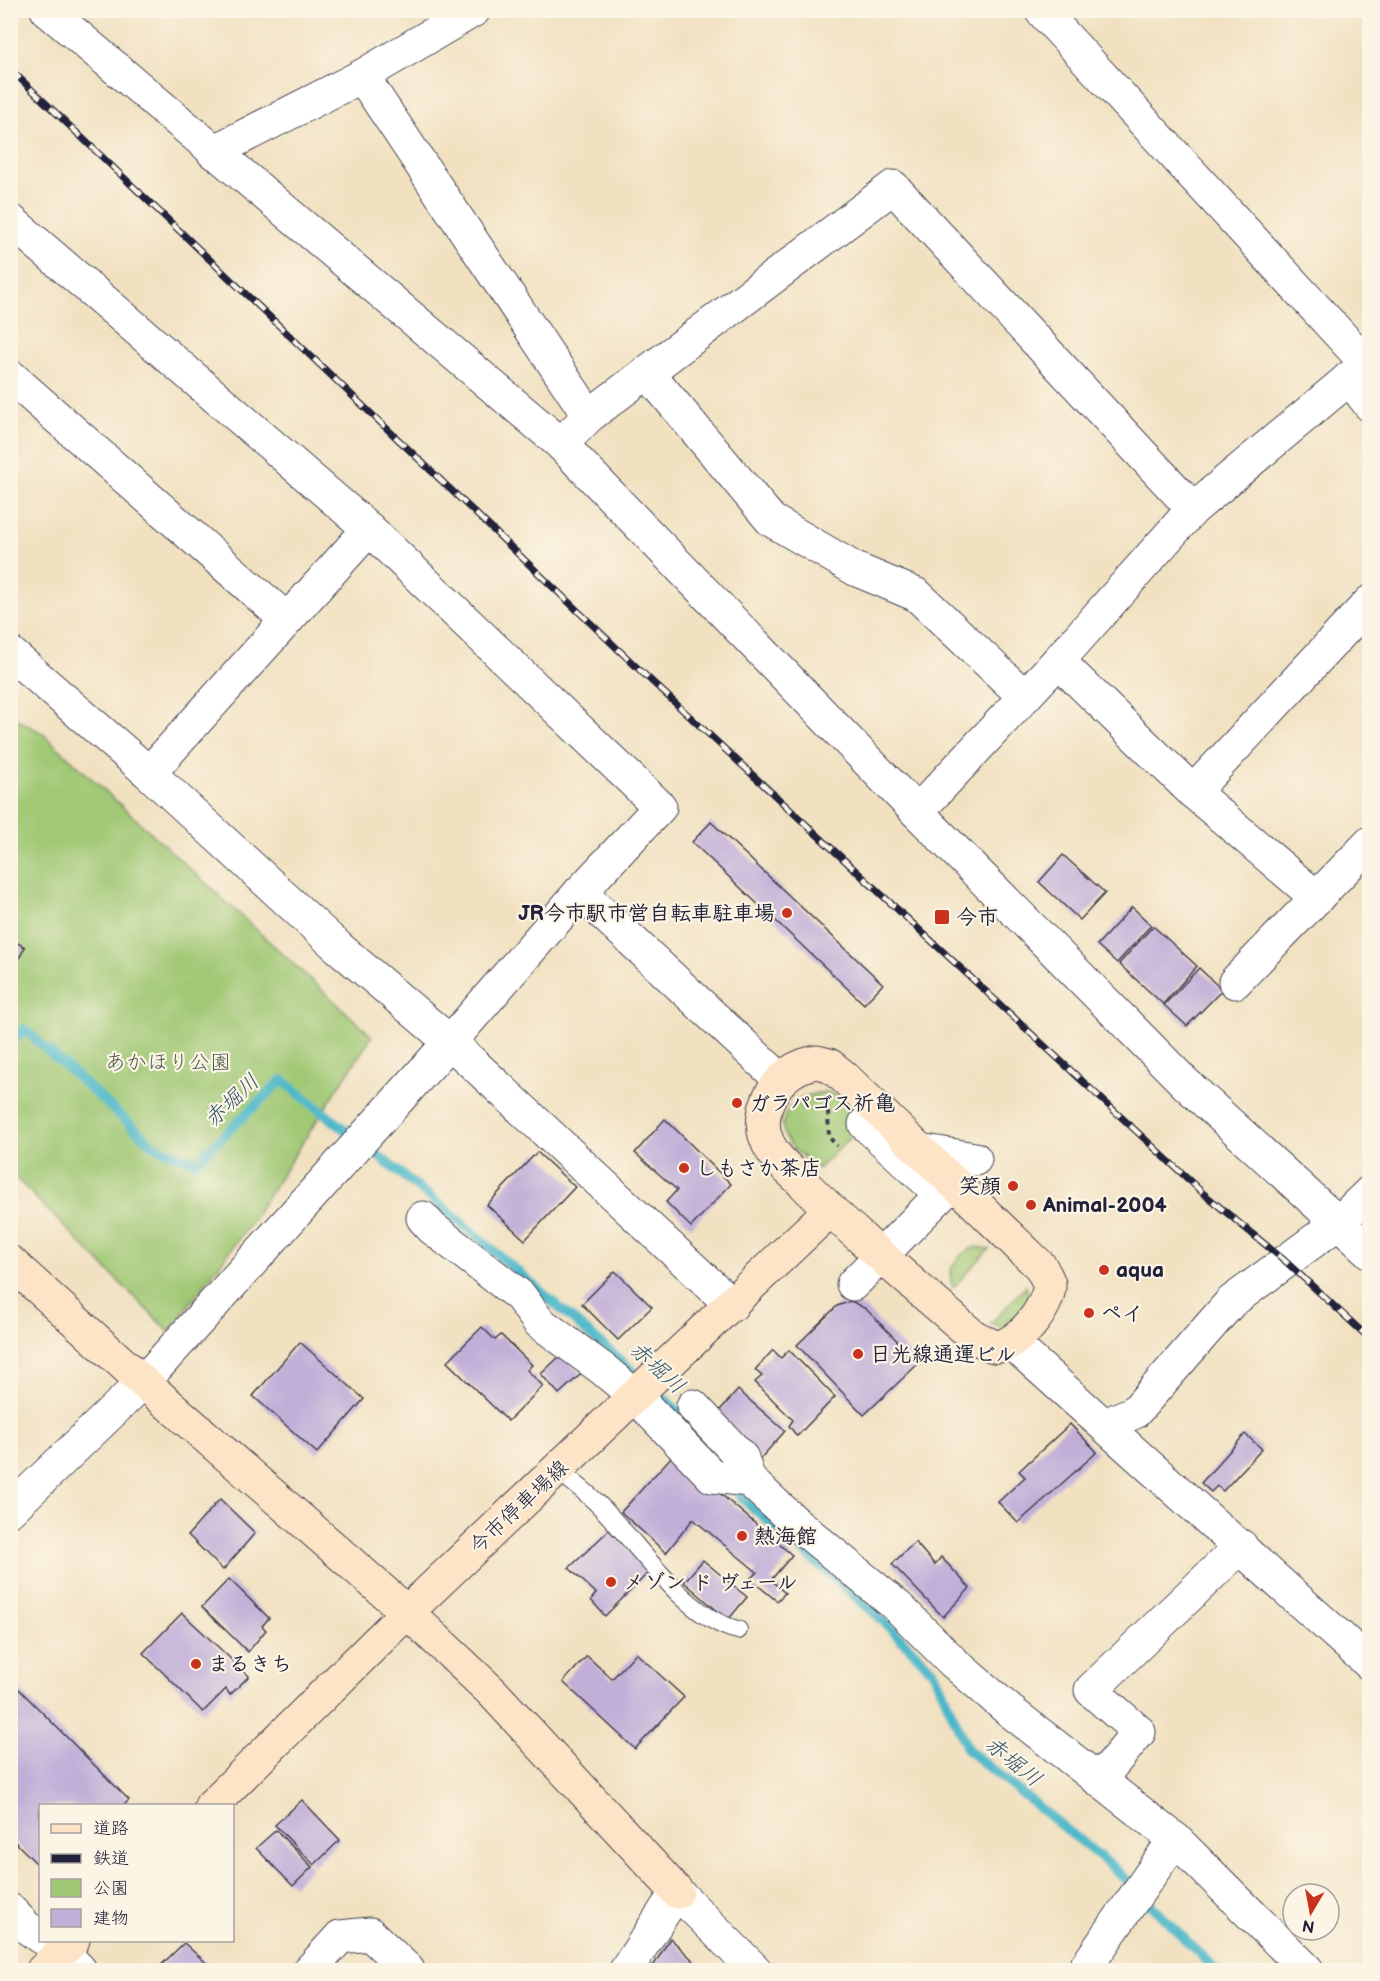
<svg xmlns="http://www.w3.org/2000/svg" width="1380" height="1981" font-family="'Balsamiq Sans','Klee One',sans-serif">
<style>
.green{fill:#a0c874;stroke:#617558;stroke-width:1.5}
.lines{fill:none;stroke-linecap:round;stroke-linejoin:round}
.stream{stroke:#4cb7c9;stroke-width:10}
.building{fill:#c1afd8}
.lane-casing{stroke:#413f4f;stroke-width:20}
.street-casing{stroke:#413f4f;stroke-width:35}
.secondary-casing{stroke:#413f4f;stroke-width:35}
.path{stroke:#413f4f;stroke-width:4;stroke-dasharray:4.5 4.5;stroke-linecap:butt}
.lane{stroke:#fff;stroke-width:18}
.street{stroke:#fff;stroke-width:33}
.secondary{stroke:#fee4c6;stroke-width:33}
.rail-casing{stroke:#22223b;stroke-width:7}
.rail{stroke:#fcf5e5;stroke-width:4.5;stroke-dasharray:14;stroke-linecap:butt}
.poi-dot{fill:#c8321e;stroke:#fcf5e5;stroke-width:2}
.labels{text-anchor:middle;dominant-baseline:central;stroke-width:4.5;stroke-linejoin:round;paint-order:stroke}
.poi-label{font-size:21px;font-weight:bold;fill:#22223b;stroke:#fcf5e5;text-anchor:start}
.park-label{font-size:21px;fill:#4e5c4f;stroke:#fcf5e5}
.street-label{font-size:21px;fill:#22223b;stroke:#fcf5e5}
.water-label{font-size:22px;font-style:italic;fill:#31566d;stroke:#fcf5e5}
</style>
<rect width="100%" height="100%" fill="#fcf5e5"/>
<filter id="ink" filterUnits="userSpaceOnUse"><feTurbulence type="fractalNoise" baseFrequency=".0167" numOctaves="2"/><feDisplacementMap in="SourceGraphic" scale="12" xChannelSelector="R" yChannelSelector="G"/><feConvolveMatrix kernelMatrix="1 2 1 2 8 2 1 2 1" color-interpolation-filters="sRGB"/></filter>
<filter id="wash" filterUnits="userSpaceOnUse"><feTurbulence type="fractalNoise" baseFrequency=".008" numOctaves="4" result="noise"/><feDisplacementMap in="SourceGraphic" scale="24" xChannelSelector="R" yChannelSelector="G"/><feGaussianBlur stdDeviation="1.35" result="paint"/><feColorMatrix in="noise" values="0 0 0 0 0 0 0 0 0 0 0 0 0 0 0 0 0 1.4 0 .05"/><feComposite in="paint" operator="in"/></filter>
<g filter="url(#wash)">
<rect width="100%" height="100%" fill="#f1e1c1"/>
<g class="green">
<path d="M 10,716 L 41,732 L 372,1036 L 249,1225 L 169,1332 L 11,1173 Z"/>
<path d="M 827,1092 L 848,1100 L 865,1124 L 818,1169 C 810,1162 800,1156 793,1148 C 766,1118 797,1093 827,1092 Z"/>
<path d="M 976,1247 L 989,1249 L 953,1288 C 945,1269 958,1253 976,1247 Z"/>
<path d="M 1026,1286 L 1030,1301 L 1020,1318 L 1003,1327 L 990,1324 Z"/>
</g>
<g class="lines">
<g class="stream">
<path d="M 10,1043 L 24,1029 L 154,1146 L 196,1162 L 282,1080 L 444,1208 L 666,1400 L 718,1458 L 726,1472"/>
<path d="M 734,1485 L 742,1498 L 877,1615 L 934,1672 L 968,1750 L 1115,1869 L 1216,1970"/>
</g>
</g>
<g id="blocks">
<g class="building">
<path d="M 711,822 L 883,984 L 864,1004 L 692,842 Z"/>
<path d="M 1063,855 L 1105,893 L 1080,920 L 1039,882 Z"/>
<path d="M 1132,907 L 1151,925 L 1117,963 L 1097,945 Z"/>
<path d="M 1153,926 L 1197,966 L 1163,1004 L 1119,964 Z"/>
<path d="M 10,939 L 25,947 L 10,976 Z"/>
<path d="M 1199,968 L 1222,990 L 1187,1026 L 1164,1005 Z"/>
<path d="M 665,1119 L 731,1184 L 691,1227 L 666,1202 L 677,1190 L 635,1153 Z"/>
<path d="M 537,1152 L 575,1187 L 525,1240 L 487,1205 Z"/>
<path d="M 615,1271 L 652,1307 L 618,1340 L 582,1304 Z"/>
<path d="M 851,1301 L 866,1309 L 919,1363 L 864,1415 L 797,1345 L 837,1306 Z"/>
<path d="M 482,1327 L 495,1340 L 501,1335 L 532,1365 L 527,1370 L 543,1386 L 508,1421 L 447,1362 Z"/>
<path d="M 300,1342 L 364,1399 L 317,1453 L 253,1396 Z"/>
<path d="M 773,1350 L 781,1358 L 789,1350 L 835,1397 L 797,1436 L 789,1426 L 793,1420 L 755,1382 L 762,1376 L 755,1370 Z"/>
<path d="M 562,1354 L 581,1374 L 559,1394 L 541,1374 Z"/>
<path d="M 738,1390 L 785,1431 L 760,1459 L 713,1418 Z"/>
<path d="M 1070,1424 L 1097,1452 L 1018,1523 L 998,1502 L 1025,1477 L 1019,1471 Z"/>
<path d="M 1245,1434 L 1262,1449 L 1223,1491 L 1217,1486 L 1211,1492 L 1201,1483 Z"/>
<path d="M 674,1454 L 792,1555 L 771,1580 L 785,1593 L 777,1601 L 750,1579 L 757,1572 L 693,1519 L 666,1553 L 621,1512 Z"/>
<path d="M 220,1499 L 255,1533 L 223,1570 L 188,1535 Z"/>
<path d="M 609,1530 L 650,1571 L 605,1616 L 591,1600 L 596,1593 L 569,1568 Z"/>
<path d="M 915,1542 L 935,1565 L 941,1557 L 970,1588 L 943,1617 L 892,1564 Z"/>
<path d="M 703,1560 L 747,1597 L 728,1620 L 684,1582 Z"/>
<path d="M 229,1579 L 269,1618 L 262,1626 L 266,1630 L 248,1652 L 202,1607 Z"/>
<path d="M 182,1613 L 249,1676 L 230,1695 L 226,1689 L 203,1712 L 143,1653 Z"/>
<path d="M 636,1653 L 684,1697 L 635,1749 L 563,1682 L 587,1656 L 612,1679 Z"/>
<path d="M 10,1680 L 129,1800 L 123,1806 L 40,1806 L 40,1867 L 10,1837 Z"/>
<path d="M 302,1800 L 340,1840 L 314,1865 L 275,1825 Z"/>
<path d="M 276,1830 L 312,1867 L 293,1886 L 256,1848 Z"/>
<path d="M 670,1938 L 703,1970 L 651,1970 Z"/>
<path d="M 184,1943 L 213,1969 L 156,1970 Z"/>
</g>
</g>
</g>
<g filter="url(#ink)">
<use href="#blocks" fill-opacity="0" stroke="#413f4f" stroke-width="1.5"/>
<g class="lines">
<g class="lane-casing">
<path id="lane" d="M 558,1470 C 571,1481 585,1491 597,1503 C 636,1540 684,1618 738,1630"/>
</g>
<g class="street-casing">
<g id="street">
<path d="M 47,10 L 561,444 L 917,812 L 1185,1083 L 1370,1252"/>
<path d="M 1041,10 L 1366,363"/>
<path d="M 362,76 L 589,416"/>
<path d="M 213,152 L 362,76 L 474,10"/>
<path d="M 10,220 L 369,529 L 660,807 L 580,892 L 450,1042 L 143,1382 L 10,1510"/>
<path d="M 648,373 L 771,520 L 855,569 L 917,595 L 1024,696"/>
<path d="M 10,376 L 287,620"/>
<path d="M 1349,378 L 1370,405"/>
<path d="M 561,444 L 589,416 L 893,187 L 1193,509"/>
<path d="M 10,653 L 149,773 L 338,947 L 450,1042 L 732,1305"/>
<path d="M 1058,661 L 1193,792 L 1317,898"/>
<path d="M 149,773 L 369,529"/>
<path d="M 1193,792 L 1370,602"/>
<path d="M 917,812 L 1058,661 L 1193,509 L 1370,361"/>
<path d="M 580,892 L 780,1079"/>
<path d="M 1235,982 L 1370,843"/>
<path d="M 865,1124 L 929,1183"/>
<path d="M 423,1218 L 432,1228 L 520,1296 L 539,1322 L 604,1370 L 635,1396 L 712,1476 L 749,1480 L 796,1523 L 898,1607 L 953,1662 L 1010,1711 L 1175,1839 L 1307,1970"/>
<path d="M 853,1284 L 942,1194 L 919,1150 L 975,1159"/>
<path d="M 1011,1342 L 1370,1664"/>
<path d="M 693,1406 L 742,1458 L 749,1480"/>
<path d="M 1105,1425 L 1135,1412 L 1231,1302 L 1338,1223 L 1370,1192"/>
<path d="M 1100,1779 L 1139,1732 L 1091,1690 L 1241,1546"/>
<path d="M 10,1910 L 25,1926 L 40,1937"/>
<path d="M 46,1940 L 62,1951 L 80,1970"/>
<path d="M 310,1970 L 340,1937 L 370,1934 L 408,1970"/>
<path d="M 626,1970 L 677,1892 L 755,1970"/>
<path d="M 1084,1970 L 1175,1839"/>
</g>
</g>
<g class="secondary-casing">
<g id="secondary">
<path d="M 817,1062 L 829,1065 L 844,1077 L 1041,1267 C 1043,1272 1048,1279 1049,1284 C 1051,1305 1016,1350 994,1346 C 987,1344 979,1339 973,1336 C 916,1286 857,1237 803,1183 C 790,1170 772,1157 766,1138 C 760,1124 765,1103 773,1091 C 783,1075 798,1065 817,1062 Z"/>
<path d="M 10,1262 L 143,1382 L 407,1612 L 493,1693 L 677,1892"/>
<path d="M 211,1806 L 407,1612 L 830,1210"/>
<path d="M 43,1970 L 73,1940"/>
</g>
</g>
<path class="path" d="M 828,1112 L 829,1137 L 837,1146"/>
<use href="#lane" class="lane"/>
<use href="#street" class="street"/>
<use href="#secondary" class="secondary"/>
<g class="rail-casing">
<path id="rail" d="M 10,69 L 645,675 L 1204,1194 L 1284,1260 L 1370,1339"/>
</g>
<use href="#rail" class="rail"/>
</g>
</g>
<g class="poi-dot">
<circle cx="787" cy="913" r="6"/>
<rect x="934" y="909" width="16" height="16" rx="3"/>
<circle cx="737" cy="1103" r="6"/>
<circle cx="684" cy="1168" r="6"/>
<circle cx="1013" cy="1186" r="6"/>
<circle cx="1031" cy="1205" r="6"/>
<circle cx="1104" cy="1270" r="6"/>
<circle cx="1089" cy="1313" r="6"/>
<circle cx="858" cy="1354" r="6"/>
<circle cx="742" cy="1536" r="6"/>
<circle cx="611" cy="1582" r="6"/>
<circle cx="196" cy="1664" r="6"/>
</g>
<g class="labels">
<g class="poi-label">
<text x="775" y="913" text-anchor="end">JR今市駅市営自転車駐車場</text>
<text x="956" y="917">今市</text>
<text x="749" y="1103">ガラパゴス祈亀</text>
<text x="696" y="1168">しもさか茶店</text>
<text x="1001" y="1186" text-anchor="end">笑顔</text>
<text x="1043" y="1205">Animal-2004</text>
<text x="1116" y="1270">aqua</text>
<text x="1101" y="1313">ペイ</text>
<text x="870" y="1354">日光線通運ビル</text>
<text x="754" y="1536">熱海館</text>
<text x="623" y="1582">メゾン ド ヴェール</text>
<text x="208" y="1664">まるきち</text>
</g>
<g class="park-label">
<text x="168" y="1062">あかほり公園</text>
</g>
<g class="street-label">
<text transform="translate(519 1507) rotate(-43)">今市停車場線</text>
</g>
<g class="water-label">
<text transform="translate(232 1101) rotate(-43)">赤堀川</text>
<text transform="translate(657 1368) rotate(42)">赤堀川</text>
<text transform="translate(1013 1762) rotate(39)">赤堀川</text>
</g>
</g>
<rect width="1380" height="1981" fill="none" stroke="#fcf5e5" stroke-width="36"/>
<rect x="39" y="1804" width="195" height="138" fill="#fcf5e5" stroke="#a5a1a1" stroke-width="1.5"/>
<rect x="51" y="1824" width="30" height="9" fill="#fee4c6" stroke="#a5a1a1" stroke-width="1.5"/>
<text x="93" y="1834" font-size="18" fill="#22223b">道路</text>
<rect x="51" y="1854" width="30" height="9" fill="#22223b" stroke="#a5a1a1" stroke-width="1.5"/>
<text x="93" y="1864" font-size="18" fill="#22223b">鉄道</text>
<rect x="51" y="1879" width="30" height="18" fill="#a0c874" stroke="#a5a1a1" stroke-width="1.5"/>
<text x="93" y="1894" font-size="18" fill="#22223b">公園</text>
<rect x="51" y="1909" width="30" height="18" fill="#c1afd8" stroke="#a5a1a1" stroke-width="1.5"/>
<text x="93" y="1924" font-size="18" fill="#22223b">建物</text>
<g transform="translate(1311 1912) rotate(190)"><circle r="28" fill="#fcf5e5" stroke="#a5a1a1" stroke-width="1.5"/>
<path d="M0-4.5L10 22L0 15L-10 22Z" fill="#c8321e"/>
<text y="-9" font-size="16" font-weight="bold" text-anchor="middle" fill="#22223b">N</text>
</g>
</svg>
